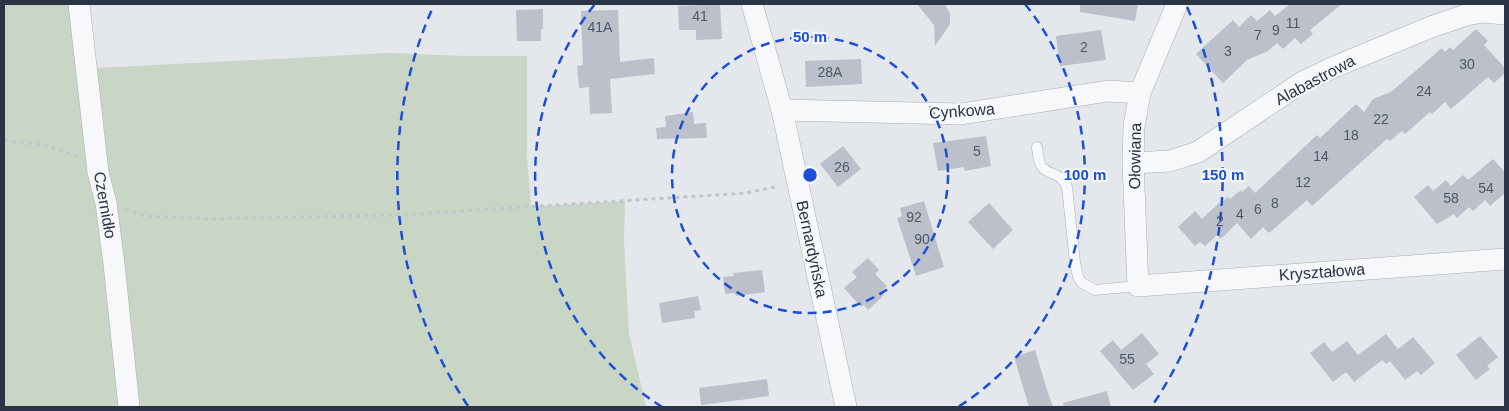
<svg xmlns="http://www.w3.org/2000/svg" width="1509" height="411" font-family="Arial,sans-serif">
<style>
.green{fill:#c9d6c5}
.building{fill:#bbc0ca}
.lines{fill:none;stroke-linecap:round;stroke-linejoin:round}
.lane-casing{stroke:#a9aeb7;stroke-width:11}
.street-casing{stroke:#a9aeb7;stroke-width:22}
.path{stroke:#c2c5cb;stroke-width:3;stroke-dasharray:4 4;stroke-linecap:butt}
.lane{stroke:#f7f8fa;stroke-width:10}
.street{stroke:#f7f8fa;stroke-width:21}
.ring{fill:none;stroke:#1d4ed8;stroke-width:2.5;stroke-dasharray:9 6}
.labels{text-anchor:middle;dominant-baseline:central;stroke-width:4.5;stroke-linejoin:round;paint-order:stroke}
.number-label{font-size:14px;fill:#4f5766}
.street-label{font-size:16px;fill:#2b3445;stroke:#f4f6f9}
.centre{fill:#1d4ed8;stroke:#f4f6f9;stroke-width:2.5}
.ring-label{font-size:15px;text-anchor:middle;font-weight:bold;fill:#1d4ed8;stroke:#f4f6f9;stroke-width:4.5;stroke-linejoin:round;paint-order:stroke}
</style>
<rect width="100%" height="100%" fill="#e4e7ec"/>
<path class="green" d="M 4,4 L 72,4 L 95,68 L 390,53 L 465,56 L 527,56 L 527,158 L 531,207 L 625,201 L 624,240 L 629,333 L 646,407 L 4,407 Z"/>
<g class="building">
<path d="M 720,4 L 722,39 L 696,40 L 696,30 L 679,30 L 678,6 Z"/>
<path d="M 917,4 L 945,4 L 950,14 L 950,24 L 935,46 L 934,25 Z"/>
<path d="M 1080,4 L 1138,4 L 1135,21 L 1080,12 Z"/>
<path d="M 1290,4 L 1342,4 L 1310,30 L 1313,34 L 1301,44 L 1295,38 L 1283,49 L 1277,43 L 1268,51 L 1247,60 L 1223,83 L 1196,54 L 1233,20 L 1239,27 L 1251,15 L 1257,21 L 1270,10 L 1275,16 Z"/>
<path d="M 543,9 L 543,29 L 541,29 L 541,41 L 517,41 L 516,10 Z"/>
<path d="M 618,10 L 620,62 L 654,58 L 655,74 L 610,79 L 612,113 L 590,114 L 589,87 L 579,88 L 577,66 L 583,65 L 581,11 Z"/>
<path d="M 1476,29 L 1488,41 L 1484,45 L 1505,68 L 1505,73 L 1494,83 L 1488,77 L 1451,109 L 1445,102 L 1432,114 L 1430,112 L 1405,134 L 1402,131 L 1390,141 L 1387,139 L 1312,206 L 1307,200 L 1269,233 L 1263,227 L 1251,239 L 1237,223 L 1221,239 L 1217,235 L 1205,246 L 1200,242 L 1195,246 L 1178,227 L 1195,211 L 1202,219 L 1219,203 L 1220,204 L 1228,197 L 1230,199 L 1241,190 L 1242,192 L 1249,186 L 1255,193 L 1317,135 L 1320,138 L 1356,104 L 1364,112 L 1373,99 L 1391,92 L 1442,48 L 1445,52 L 1450,47 L 1453,50 Z"/>
<path d="M 1101,30 L 1106,60 L 1060,66 L 1056,36 Z"/>
<path d="M 861,59 L 862,84 L 806,87 L 805,61 Z"/>
<path d="M 693,112 L 694,124 L 706,123 L 707,138 L 657,139 L 656,128 L 666,127 L 665,116 Z"/>
<path d="M 986,136 L 991,166 L 965,171 L 964,167 L 938,171 L 933,143 Z"/>
<path d="M 843,146 L 861,169 L 838,187 L 820,164 Z"/>
<path d="M 1493,159 L 1505,172 L 1505,193 L 1490,206 L 1485,200 L 1473,211 L 1469,207 L 1457,218 L 1454,214 L 1437,224 L 1414,197 L 1428,185 L 1433,191 L 1446,180 L 1451,186 L 1463,175 L 1468,180 Z"/>
<path d="M 924,201 L 944,267 L 916,276 L 897,218 L 902,216 L 900,208 Z"/>
<path d="M 989,203 L 1013,230 L 993,249 L 968,222 Z"/>
<path d="M 868,258 L 879,270 L 875,274 L 887,286 L 881,292 L 884,295 L 868,310 L 864,305 L 861,307 L 844,288 L 857,277 L 852,272 Z"/>
<path d="M 762,270 L 765,292 L 736,296 L 735,293 L 725,294 L 723,277 L 734,276 L 733,273 Z"/>
<path d="M 698,296 L 701,310 L 694,311 L 695,318 L 662,323 L 659,303 Z"/>
<path d="M 1142,333 L 1159,354 L 1146,364 L 1154,374 L 1133,390 L 1100,351 L 1113,340 L 1121,350 Z"/>
<path d="M 1386,334 L 1398,349 L 1413,337 L 1435,363 L 1421,375 L 1417,371 L 1405,380 L 1390,361 L 1386,364 L 1382,360 L 1354,382 L 1346,372 L 1333,382 L 1310,353 L 1324,342 L 1332,352 L 1347,341 L 1358,355 Z"/>
<path d="M 1480,336 L 1498,357 L 1487,366 L 1490,369 L 1476,380 L 1456,355 Z"/>
<path d="M 1035,350 L 1047,390 L 1053,407 L 1029,407 L 1014,357 Z"/>
<path d="M 767,379 L 769,396 L 701,405 L 699,388 Z"/>
<path d="M 1107,391 L 1111,407 L 1064,407 L 1063,403 Z"/>
</g>
<g class="lines">
<g class="lane-casing">
<path id="lane" d="M 1037,147 C 1038,153 1038,162 1042,167 C 1051,177 1060,171 1067,187 L 1075,262 L 1078,277 L 1082,283 L 1095,290 L 1138,286"/>
</g>
<g class="street-casing">
<g id="street">
<path d="M 79,4 L 98,172 L 106,203 L 114,264 L 129,407"/>
<path d="M 752,4 L 782,110 L 846,407"/>
<path d="M 1177,4 L 1140,93 L 1134,126 L 1133,163 L 1138,286 L 1505,259"/>
<path d="M 782,110 L 961,114 L 1108,91 L 1140,93"/>
<path d="M 1133,163 L 1170,161 L 1198,152 L 1301,83 L 1334,67 L 1431,27 L 1466,15 L 1483,12 L 1505,14"/>
</g>
</g>
<g class="path">
<path d="M 4,140 L 45,145 L 78,156"/>
<path d="M 125,210 L 145,216 L 212,219 L 395,215 L 746,193 L 779,186"/>
</g>
<use href="#lane" class="lane"/>
<use href="#street" class="street"/>
</g>
<g class="ring">
<circle cx="810" cy="175" r="138"/>
<path d="M662 407A275 275 0 0 1 595 4M1025 4A275 275 0 0 1 958 407"/>
<path d="M468 406A413 413 0 0 1 433 7M1187 7A413 413 0 0 1 1152 406"/>
</g>
<g class="labels">
<g class="number-label">
<text x="700" y="16">41</text>
<text x="1293" y="23">11</text>
<text x="600" y="27">41A</text>
<text x="1276" y="30">9</text>
<text x="1258" y="35">7</text>
<text x="1084" y="47">2</text>
<text x="1228" y="51">3</text>
<text x="1467" y="64">30</text>
<text x="830" y="72">28A</text>
<text x="1424" y="91">24</text>
<text x="1381" y="119">22</text>
<text x="1351" y="135">18</text>
<text x="977" y="151">5</text>
<text x="1321" y="156">14</text>
<text x="842" y="167">26</text>
<text x="1303" y="182">12</text>
<text x="1486" y="188">54</text>
<text x="1451" y="198">58</text>
<text x="1275" y="203">8</text>
<text x="1258" y="209">6</text>
<text x="1240" y="214">4</text>
<text x="914" y="217">92</text>
<text x="1220" y="221">2</text>
<text x="922" y="239">90</text>
<text x="1127" y="359">55</text>
</g>
<g class="street-label">
<text transform="translate(1315 80) rotate(-28)">Alabastrowa</text>
<text transform="translate(962 111) rotate(-4)">Cynkowa</text>
<text transform="translate(1135 156) rotate(-89)">Ołowiana</text>
<text transform="translate(105 205) rotate(80)">Czernidło</text>
<text transform="translate(812 249) rotate(78)">Bernardyńska</text>
<text transform="translate(1322 272) rotate(-4)">Kryształowa</text>
</g>
</g>
<circle cx="810" cy="175" r="8" class="centre"/>
<g class="ring-label">
<text x="810" y="42">50 m</text>
<text x="1085" y="180">100 m</text>
<text x="1223" y="180">150 m</text>
</g>
<rect width="1509" height="411" fill="none" stroke="#2b3445" stroke-width="10"/>
</svg>
